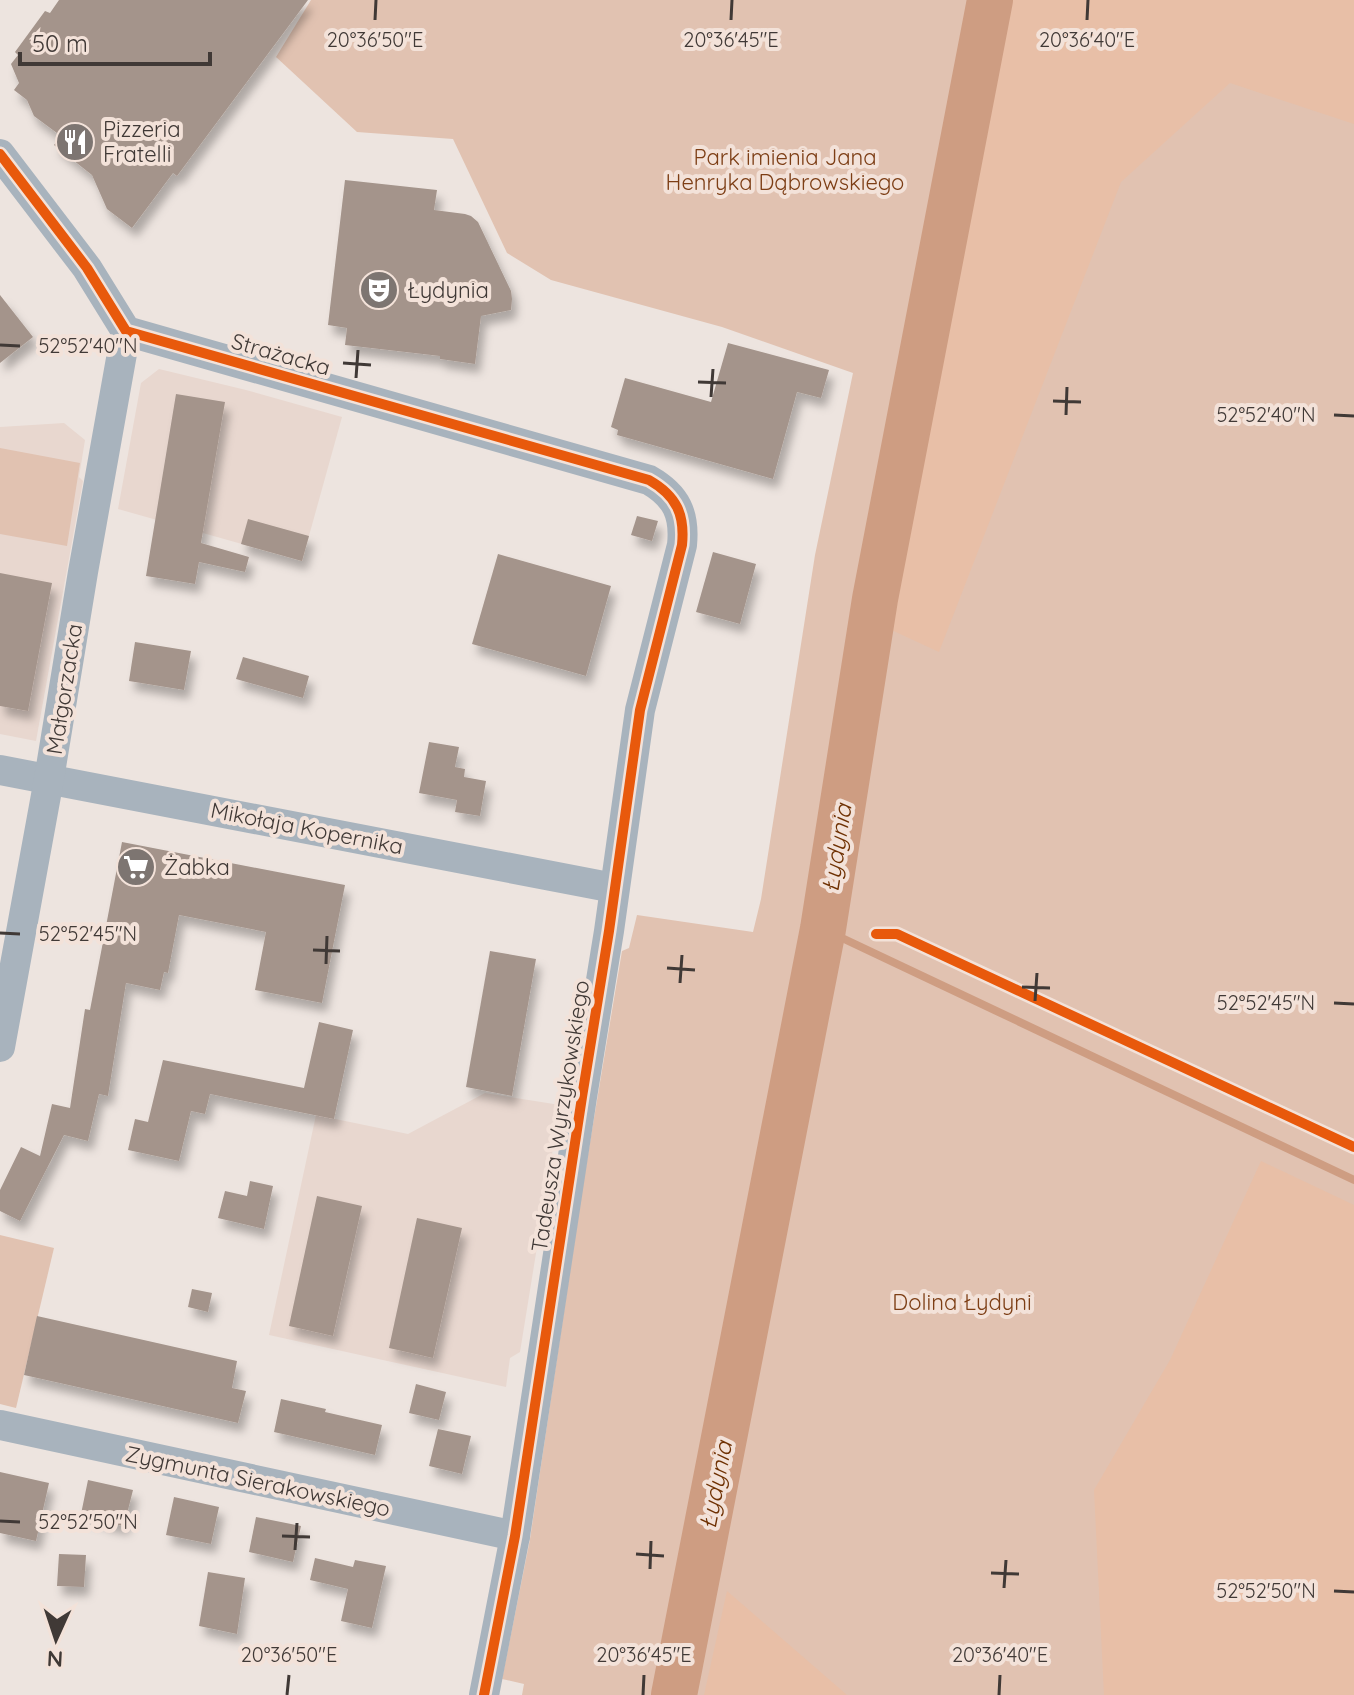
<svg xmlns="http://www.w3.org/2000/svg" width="1354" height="1695" font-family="Quicksand,sans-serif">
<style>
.built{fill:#e8d7cf}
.green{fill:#e1c2b1}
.forest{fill:#e8bfa7}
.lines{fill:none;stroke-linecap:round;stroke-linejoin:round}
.stream{stroke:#ce9d82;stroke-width:8}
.river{stroke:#ce9d82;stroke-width:46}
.building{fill:#a4948b;filter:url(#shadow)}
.minor{stroke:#a8b3bd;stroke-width:30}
.cycleway-casing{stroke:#f3e2d9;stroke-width:15}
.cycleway{stroke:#e8590c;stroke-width:10}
.ticks{fill:none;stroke:#403936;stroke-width:3}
.labels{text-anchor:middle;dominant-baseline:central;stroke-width:8;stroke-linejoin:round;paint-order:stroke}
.poi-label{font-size:22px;fill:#403936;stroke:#f3e2d9;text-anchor:start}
.park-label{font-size:22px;fill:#7d3e15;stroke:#f3e2d9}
.street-label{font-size:22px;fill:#403936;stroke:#f3e2d9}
.water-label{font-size:24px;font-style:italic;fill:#6f3103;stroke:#f3e2d9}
.ticks-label{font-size:20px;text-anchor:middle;fill:#403936;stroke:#f3e2d9;stroke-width:8;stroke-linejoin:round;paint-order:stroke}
</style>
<defs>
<filter id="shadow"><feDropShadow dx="5" dy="9" stdDeviation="4" flood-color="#0004"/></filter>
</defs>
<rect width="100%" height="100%" fill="#ede4df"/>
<g class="built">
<path d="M 159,369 L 246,390 L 342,417 L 302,561 L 118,509 L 141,383 Z"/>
<path d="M 64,423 L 85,440 L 79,477 L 83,481 L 36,741 L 0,734 L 0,427 Z"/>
<path d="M 485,1093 L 560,1105 L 520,1352 L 510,1358 L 506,1387 L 269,1335 L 316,1115 L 408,1134 Z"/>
</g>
<g class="green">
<path d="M 311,0 L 1354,0 L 1354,1695 L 522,1695 L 524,1684 L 502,1679 L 530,1539 L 583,1184 L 622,951 L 629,948 L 637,915 L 753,932 L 761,899 L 815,555 L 853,373 L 722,327 L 551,280 L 507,253 L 453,139 L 357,132 L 276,57 Z"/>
<path d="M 0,448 L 80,463 L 67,546 L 0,534 Z"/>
<path d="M 0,1235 L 54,1248 L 16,1408 L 0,1404 Z"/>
</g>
<g class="forest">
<path d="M 991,0 L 1354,0 L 1354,124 L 1230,83 L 1121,182 L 939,652 L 872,621 Z"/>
<path d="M 1261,1161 L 1354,1205 L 1354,1695 L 1104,1695 L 1094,1490 L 1170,1360 Z"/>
<path d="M 727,1591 L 847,1695 L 704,1695 Z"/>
</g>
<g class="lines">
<path class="stream" d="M 823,929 L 1354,1180"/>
<path class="river" d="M 674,1695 L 823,929 L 875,599 L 990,0"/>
</g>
<g class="building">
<path d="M 59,0 L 308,0 L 177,176 L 173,173 L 132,228 L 107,209 L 92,175 L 54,145 L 61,136 L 34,116 L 27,100 L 14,90 L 19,83 L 11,64 L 18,55 L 15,52 L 45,11 L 50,13 Z"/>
<path d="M 345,180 L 437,190 L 434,210 L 465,214 L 471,216 L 478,222 L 511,291 L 512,299 L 511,310 L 481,316 L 475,364 L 440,359 L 440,356 L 345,345 L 347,328 L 328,325 Z"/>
<path d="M 0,295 L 33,337 L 0,363 Z"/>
<path d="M 728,343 L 829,370 L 821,398 L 797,392 L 773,479 L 617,435 L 618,430 L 611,427 L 625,378 L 711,402 Z"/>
<path d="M 176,394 L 225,402 L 201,543 L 249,557 L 245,572 L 199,562 L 195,584 L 146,576 Z"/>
<path d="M 637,516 L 658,521 L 652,541 L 631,535 Z"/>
<path d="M 248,519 L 309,536 L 302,561 L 241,544 Z"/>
<path d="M 713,552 L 756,564 L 740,624 L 696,612 Z"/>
<path d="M 498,554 L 611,586 L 586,676 L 472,644 Z"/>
<path d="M 0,573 L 52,583 L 28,711 L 0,706 Z"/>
<path d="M 135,642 L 191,651 L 184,690 L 129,681 Z"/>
<path d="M 243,657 L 309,676 L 303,698 L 236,679 Z"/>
<path d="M 429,742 L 459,747 L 455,767 L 465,769 L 464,777 L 486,781 L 480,816 L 455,812 L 457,800 L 419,793 Z"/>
<path d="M 122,842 L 345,885 L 322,1003 L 255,990 L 266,932 L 179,915 L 168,973 L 164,972 L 160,990 L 126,983 L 108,1096 L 99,1094 L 88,1141 L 64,1135 L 20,1221 L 0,1211 L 0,1190 L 21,1147 L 40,1156 L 52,1104 L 70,1108 L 85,1009 L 90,1010 Z"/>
<path d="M 490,951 L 536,959 L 512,1096 L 466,1087 Z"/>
<path d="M 319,1022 L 353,1030 L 334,1119 L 210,1094 L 205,1114 L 191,1111 L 179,1161 L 128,1150 L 135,1119 L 148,1122 L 163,1060 L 304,1088 Z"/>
<path d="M 250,1181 L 273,1186 L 264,1229 L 218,1218 L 225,1191 L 247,1196 Z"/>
<path d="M 317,1196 L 362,1206 L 333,1336 L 289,1326 Z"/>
<path d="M 417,1218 L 462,1228 L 433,1358 L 389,1348 Z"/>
<path d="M 192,1289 L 212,1293 L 208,1312 L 188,1307 Z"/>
<path d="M 37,1316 L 237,1361 L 232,1388 L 246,1391 L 238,1423 L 24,1375 Z"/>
<path d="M 416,1384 L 446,1392 L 439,1420 L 409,1413 Z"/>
<path d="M 281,1399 L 326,1409 L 325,1412 L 382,1425 L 375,1455 L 274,1432 Z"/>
<path d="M 438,1429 L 471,1436 L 462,1474 L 429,1466 Z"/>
<path d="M 0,1472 L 49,1483 L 36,1541 L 0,1533 Z"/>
<path d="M 88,1480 L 133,1490 L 124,1526 L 104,1522 L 104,1520 L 81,1514 Z"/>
<path d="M 174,1497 L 219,1507 L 211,1544 L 166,1535 Z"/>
<path d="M 256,1517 L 301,1526 L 293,1562 L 249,1552 Z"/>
<path d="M 59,1554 L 86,1555 L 84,1587 L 57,1586 Z"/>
<path d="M 315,1558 L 353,1567 L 355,1560 L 386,1566 L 372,1628 L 341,1621 L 348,1589 L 310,1580 Z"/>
<path d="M 208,1572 L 245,1578 L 237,1634 L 199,1626 Z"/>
</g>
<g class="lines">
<g class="minor">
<path d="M 0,154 L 87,268 L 126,331 L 649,480 C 677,496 685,515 682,545 L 640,710 L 609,931 L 582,1097 L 515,1536 L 484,1695"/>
<path d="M 0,770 L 614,888"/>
<path d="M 0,1047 L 49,779 L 83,572 L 126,331"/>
<path d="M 0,1425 L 515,1536"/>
</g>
<g class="cycleway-casing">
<g id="cycleway">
<path d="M 0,154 L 87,268 L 126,331 L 649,480 C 677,496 685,515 682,545 L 640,710 L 609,931 L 582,1097 L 515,1536 L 484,1695"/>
<path d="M 876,934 L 897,934 L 1354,1147"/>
</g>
</g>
<use href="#cycleway" class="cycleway"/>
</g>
<path class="ticks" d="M 375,20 L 376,0M 731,20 L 732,0M 1087,20 L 1088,0M 0,345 L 20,346M 343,363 L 371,365M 356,378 L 358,350M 698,382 L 726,383M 711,397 L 713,369M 1053,401 L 1081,402M 1066,415 L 1067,387M 1334,415 L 1354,416M 0,933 L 20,934M 313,950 L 340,951M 326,964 L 327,936M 667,968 L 695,970M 680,983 L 682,955M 1022,987 L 1050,988M 1035,1001 L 1037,973M 1334,1003 L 1354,1004M 0,1521 L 20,1522M 282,1536 L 310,1537M 295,1550 L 297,1523M 636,1554 L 664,1556M 650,1569 L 651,1541M 991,1573 L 1019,1574M 1004,1588 L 1006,1560M 1334,1591 L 1354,1592M 287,1695 L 289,1675M 643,1695 L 644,1675M 999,1695 L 1000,1675"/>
<defs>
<g id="restaurant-disc" transform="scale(2)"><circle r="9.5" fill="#7d7571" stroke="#f3e2d9"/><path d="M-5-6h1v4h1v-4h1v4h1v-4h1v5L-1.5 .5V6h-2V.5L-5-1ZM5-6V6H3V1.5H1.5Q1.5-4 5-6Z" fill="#fff"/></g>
<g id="theatre-disc" transform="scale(2)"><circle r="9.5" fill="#7d7571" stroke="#f3e2d9"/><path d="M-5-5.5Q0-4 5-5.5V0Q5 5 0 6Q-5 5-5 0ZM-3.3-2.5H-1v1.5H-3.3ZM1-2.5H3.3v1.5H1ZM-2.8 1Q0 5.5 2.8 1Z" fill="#fff"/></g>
<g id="supermarket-disc" transform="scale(2)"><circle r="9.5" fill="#7d7571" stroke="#f3e2d9"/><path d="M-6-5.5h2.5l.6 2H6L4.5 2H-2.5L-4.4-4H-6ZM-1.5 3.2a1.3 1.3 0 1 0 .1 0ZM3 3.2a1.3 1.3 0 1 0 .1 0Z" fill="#fff"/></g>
</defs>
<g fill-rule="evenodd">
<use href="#restaurant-disc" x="75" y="142"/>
<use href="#theatre-disc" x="379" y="290"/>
<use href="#supermarket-disc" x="136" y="867"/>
</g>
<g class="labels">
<g class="poi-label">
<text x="103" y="129">Pizzeria<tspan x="103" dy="25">Fratelli</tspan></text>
<text x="407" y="290">Łydynia</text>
<text x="164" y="867">Żabka</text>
</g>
<g class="park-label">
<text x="785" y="157">Park imienia Jana<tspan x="785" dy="25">Henryka Dąbrowskiego</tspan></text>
<text x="962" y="1302">Dolina Łydyni</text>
</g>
<g class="street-label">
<text transform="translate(281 354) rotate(16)">Strażacka</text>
<text transform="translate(64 689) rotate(-81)">Małgorzacka</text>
<text transform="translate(307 828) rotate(11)">Mikołaja Kopernika</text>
<text transform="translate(560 1116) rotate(-81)">Tadeusza Wyrzykowskiego</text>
<text transform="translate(258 1481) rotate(12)">Zygmunta Sierakowskiego</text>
</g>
<g class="water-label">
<text transform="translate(836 848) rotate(-81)">Łydynia</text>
<text transform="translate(715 1485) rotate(-79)">Łydynia</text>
</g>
</g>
<g class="ticks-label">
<text x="375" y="47">20°36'50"E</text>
<text x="731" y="47">20°36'45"E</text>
<text x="1087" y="47">20°36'40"E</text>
<text x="88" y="353">52°52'40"N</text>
<text x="1266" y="422">52°52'40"N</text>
<text x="88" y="941">52°52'45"N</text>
<text x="1266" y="1010">52°52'45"N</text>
<text x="88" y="1529">52°52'50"N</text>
<text x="1266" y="1598">52°52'50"N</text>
<text x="289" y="1662">20°36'50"E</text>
<text x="644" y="1662">20°36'45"E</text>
<text x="1000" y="1662">20°36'40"E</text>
</g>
<g transform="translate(56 1639) rotate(183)" stroke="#f3e2d9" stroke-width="6" paint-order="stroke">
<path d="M0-6L14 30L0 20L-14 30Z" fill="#403936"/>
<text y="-12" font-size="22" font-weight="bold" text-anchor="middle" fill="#403936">N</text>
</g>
<path d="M20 52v12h190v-12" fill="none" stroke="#403936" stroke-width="4"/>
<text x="32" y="52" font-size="24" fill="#403936" stroke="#f3e2d9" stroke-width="6" paint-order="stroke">50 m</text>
</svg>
